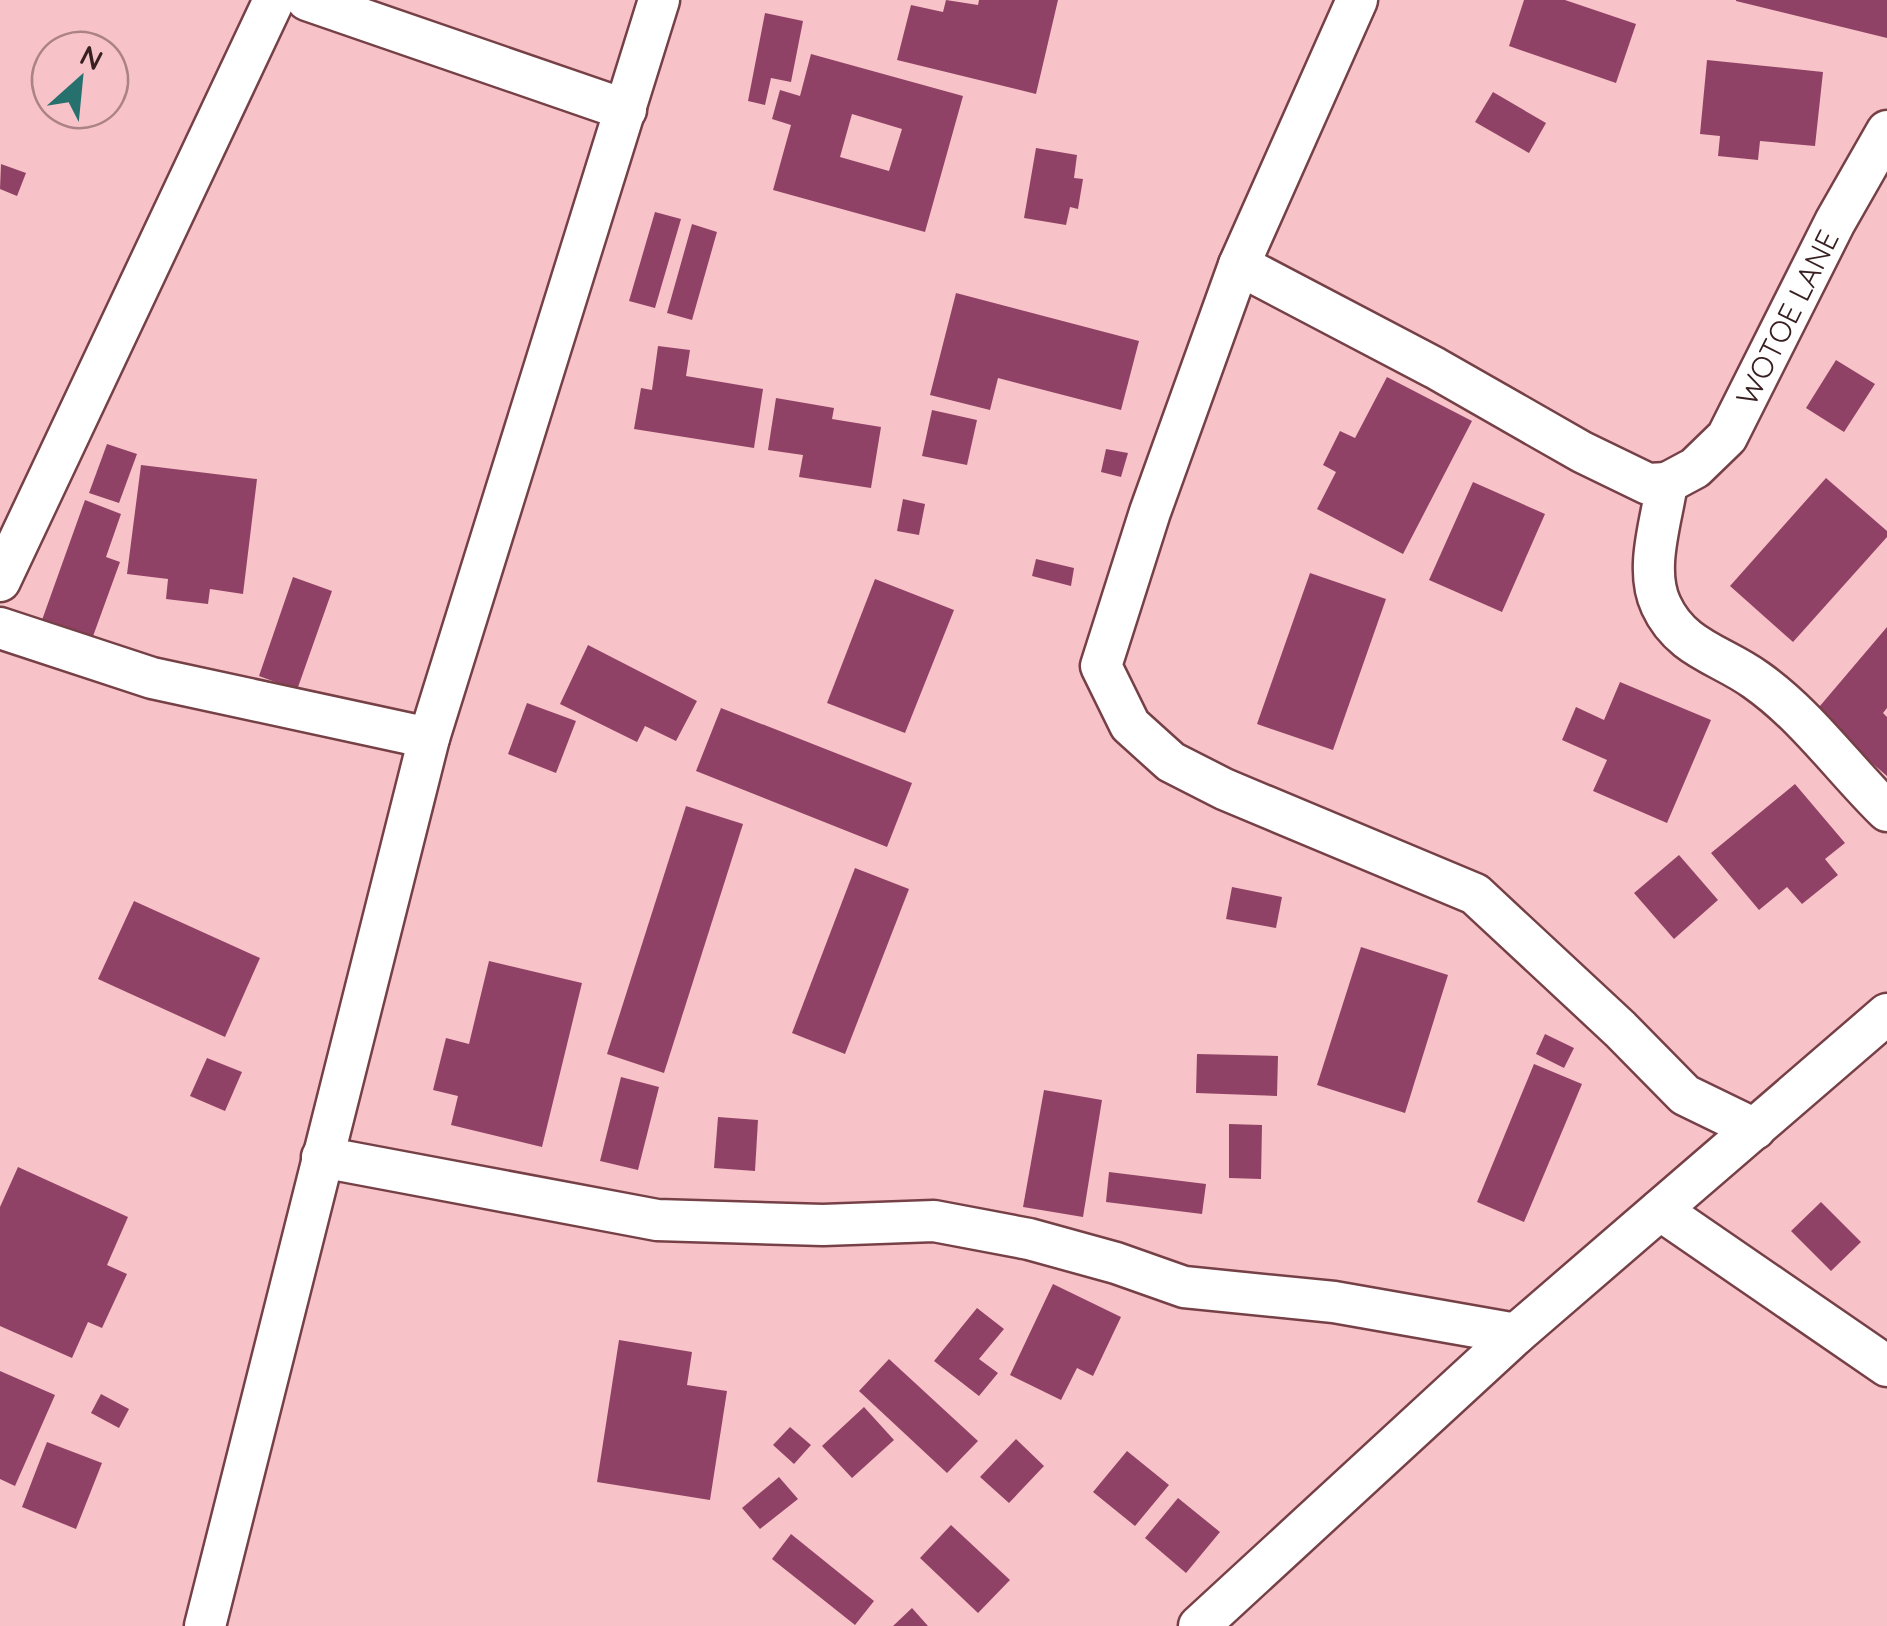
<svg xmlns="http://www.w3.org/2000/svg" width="1887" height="1626" font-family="Quicksand,sans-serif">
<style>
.building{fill:#904266;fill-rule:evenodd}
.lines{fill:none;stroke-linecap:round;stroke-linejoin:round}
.minor-casing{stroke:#764047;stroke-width:45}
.minor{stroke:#fff;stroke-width:40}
.labels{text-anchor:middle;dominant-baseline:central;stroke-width:10;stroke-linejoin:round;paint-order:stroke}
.street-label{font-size:30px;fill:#382022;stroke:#f8c3c8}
</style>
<rect width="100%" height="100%" fill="#f8c3c8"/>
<g class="building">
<path d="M 946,0 L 978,5 L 979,0 L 1058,0 L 1036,94 L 897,60 L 911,5 L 943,12 Z"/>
<path d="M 1524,0 L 1565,0 L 1636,24 L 1616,83 L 1509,46 Z"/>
<path d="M 1736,0 L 1887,0 L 1887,38 L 1736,1 Z"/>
<path d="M 765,13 L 803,21 L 791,82 L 771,78 L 765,105 L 748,101 Z"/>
<path d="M 811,54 L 963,96 L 925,232 L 773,190 L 791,125 L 772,119 L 780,90 L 800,96 ZM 852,114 L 902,129 L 889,171 L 840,157 Z"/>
<path d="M 1707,60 L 1823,72 L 1815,146 L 1760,141 L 1758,160 L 1718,156 L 1720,136 L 1700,134 Z"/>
<path d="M 1493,92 L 1546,123 L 1529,153 L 1475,122 Z"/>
<path d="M 1036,148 L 1077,155 L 1074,178 L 1083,179 L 1078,209 L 1070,207 L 1066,225 L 1024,218 Z"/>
<path d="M 1,164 L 26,173 L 17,196 L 0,189 Z"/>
<path d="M 655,212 L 681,219 L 655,308 L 629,301 Z"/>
<path d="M 692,224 L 717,232 L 692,320 L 667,313 Z"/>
<path d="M 956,293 L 1139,341 L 1121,410 L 998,378 L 990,410 L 930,395 Z"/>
<path d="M 658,346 L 690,350 L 686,376 L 763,389 L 754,448 L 634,429 L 641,388 L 652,390 Z"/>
<path d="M 1836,360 L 1875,384 L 1844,432 L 1806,408 Z"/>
<path d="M 1387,377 L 1472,421 L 1403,554 L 1317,509 L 1336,472 L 1323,465 L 1340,431 L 1355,438 Z"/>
<path d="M 776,398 L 834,408 L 832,419 L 881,427 L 871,488 L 799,477 L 803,455 L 768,450 Z"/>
<path d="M 932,410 L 977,420 L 967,465 L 922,456 Z"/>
<path d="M 107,444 L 137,454 L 119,503 L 89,493 Z"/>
<path d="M 1106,449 L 1128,453 L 1121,477 L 1101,472 Z"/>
<path d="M 141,465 L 257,479 L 243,594 L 210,589 L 208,604 L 166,599 L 168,579 L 127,574 Z"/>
<path d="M 1826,478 L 1887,531 L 1887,537 L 1793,642 L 1730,586 Z"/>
<path d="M 1473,482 L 1545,514 L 1502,612 L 1429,580 Z"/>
<path d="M 903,499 L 925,504 L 919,535 L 897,531 Z"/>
<path d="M 85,500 L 121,514 L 106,557 L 120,562 L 92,639 L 42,620 Z"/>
<path d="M 1036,559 L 1074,568 L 1071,586 L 1032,576 Z"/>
<path d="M 1310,573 L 1386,599 L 1333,750 L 1257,724 Z"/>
<path d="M 293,577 L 332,591 L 297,690 L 259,676 Z"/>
<path d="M 875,579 L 954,610 L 905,733 L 827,703 Z"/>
<path d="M 1887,627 L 1887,708 L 1883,713 L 1887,717 L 1887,776 L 1814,713 Z"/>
<path d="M 588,645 L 697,701 L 676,741 L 645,726 L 637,742 L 560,704 Z"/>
<path d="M 1620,682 L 1711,720 L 1667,823 L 1593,791 L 1607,760 L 1562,740 L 1576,707 L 1604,720 Z"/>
<path d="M 527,703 L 576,721 L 556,773 L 508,754 Z"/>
<path d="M 721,708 L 912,783 L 887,847 L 696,771 Z"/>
<path d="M 1795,784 L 1845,843 L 1825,859 L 1838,875 L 1802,904 L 1787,887 L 1759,910 L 1711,853 Z"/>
<path d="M 686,806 L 743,824 L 664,1073 L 607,1054 Z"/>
<path d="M 1679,855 L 1718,900 L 1674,939 L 1634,893 Z"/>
<path d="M 855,868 L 909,889 L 845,1054 L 792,1033 Z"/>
<path d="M 1232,887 L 1282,897 L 1276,928 L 1226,919 Z"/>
<path d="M 134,901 L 260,958 L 225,1037 L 98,979 Z"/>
<path d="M 1361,947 L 1448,975 L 1405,1113 L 1317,1085 Z"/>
<path d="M 489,961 L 582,983 L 542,1147 L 451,1125 L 458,1096 L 433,1090 L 446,1038 L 469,1044 Z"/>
<path d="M 1545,1034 L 1574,1048 L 1564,1068 L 1536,1054 Z"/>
<path d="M 1197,1054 L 1278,1056 L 1277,1096 L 1196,1093 Z"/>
<path d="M 207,1058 L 242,1072 L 225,1111 L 190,1096 Z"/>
<path d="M 1534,1064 L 1582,1084 L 1524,1222 L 1477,1202 Z"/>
<path d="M 621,1077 L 659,1087 L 638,1170 L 600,1161 Z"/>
<path d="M 1044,1090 L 1102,1100 L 1083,1217 L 1023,1207 Z"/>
<path d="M 718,1117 L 758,1120 L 755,1171 L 714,1168 Z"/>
<path d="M 1229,1124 L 1262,1125 L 1261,1179 L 1229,1178 Z"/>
<path d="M 18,1167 L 128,1217 L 107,1265 L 127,1274 L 102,1328 L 88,1322 L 72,1358 L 0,1326 L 0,1207 Z"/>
<path d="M 1109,1172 L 1206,1184 L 1202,1214 L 1106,1202 Z"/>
<path d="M 1821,1202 L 1861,1242 L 1831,1271 L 1791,1231 Z"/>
<path d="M 1053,1284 L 1121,1317 L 1093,1376 L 1077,1368 L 1061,1400 L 1010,1375 Z"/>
<path d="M 977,1308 L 1004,1329 L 979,1359 L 998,1373 L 979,1396 L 934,1361 Z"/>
<path d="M 619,1340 L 692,1352 L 687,1385 L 727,1391 L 710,1500 L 597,1482 Z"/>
<path d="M 889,1359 L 978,1441 L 947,1473 L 859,1391 Z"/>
<path d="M 0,1371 L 55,1395 L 15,1486 L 0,1479 Z"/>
<path d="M 101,1394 L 129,1409 L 119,1428 L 91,1413 Z"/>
<path d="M 864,1407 L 894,1440 L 852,1478 L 822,1446 Z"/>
<path d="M 790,1427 L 811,1445 L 794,1464 L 773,1445 Z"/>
<path d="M 1016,1439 L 1044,1466 L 1009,1503 L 980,1477 Z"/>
<path d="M 47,1442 L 102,1463 L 76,1529 L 22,1507 Z"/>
<path d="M 1127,1451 L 1169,1485 L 1135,1526 L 1093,1492 Z"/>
<path d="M 779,1477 L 798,1499 L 760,1529 L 742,1508 Z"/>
<path d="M 1178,1498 L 1220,1532 L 1186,1573 L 1145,1538 Z"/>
<path d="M 951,1525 L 1010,1580 L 978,1613 L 920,1558 Z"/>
<path d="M 791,1534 L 874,1601 L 855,1625 L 772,1559 Z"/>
<path d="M 912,1608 L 928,1626 L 893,1626 Z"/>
</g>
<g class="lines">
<g class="minor-casing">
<g id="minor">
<path d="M 307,0 L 626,110"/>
<path d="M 1357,0 L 1239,265 L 1150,512 L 1101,666 L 1130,725 L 1171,762 L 1224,789 L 1475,894 L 1620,1029 L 1685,1095 L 1755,1129"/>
<path d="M 1239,265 L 1435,368 L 1582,452 L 1648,484 L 1667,483 C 1662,519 1644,569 1661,605 C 1681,649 1722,655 1756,680 C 1807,716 1843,768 1887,811"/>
<path id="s1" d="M 1667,483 L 1695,468 L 1727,437 L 1835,222 L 1887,131"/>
<path d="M 0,581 L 274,0"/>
<path d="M 0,628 L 152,678 L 429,738"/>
<path d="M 322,1157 L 657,1220 L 823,1225 L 934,1221 L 1029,1239 L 1116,1263 L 1184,1287 L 1334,1302 L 1516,1334"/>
<path d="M 1660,1210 L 1887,1366"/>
<path d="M 205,1626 L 429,738 L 659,0"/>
<path d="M 1199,1626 L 1516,1334 L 1887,1014"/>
</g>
</g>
<use href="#minor" class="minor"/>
</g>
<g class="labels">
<g class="street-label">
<text stroke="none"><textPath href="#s1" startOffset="210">WOTOE LANE</textPath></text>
</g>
</g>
<g transform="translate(80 80) rotate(27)"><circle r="48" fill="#f8c3c8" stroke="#ab8286" stroke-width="2.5"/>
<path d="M0-8L18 38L0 25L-18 38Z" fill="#26706e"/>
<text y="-15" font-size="28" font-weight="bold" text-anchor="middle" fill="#382022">N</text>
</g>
</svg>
